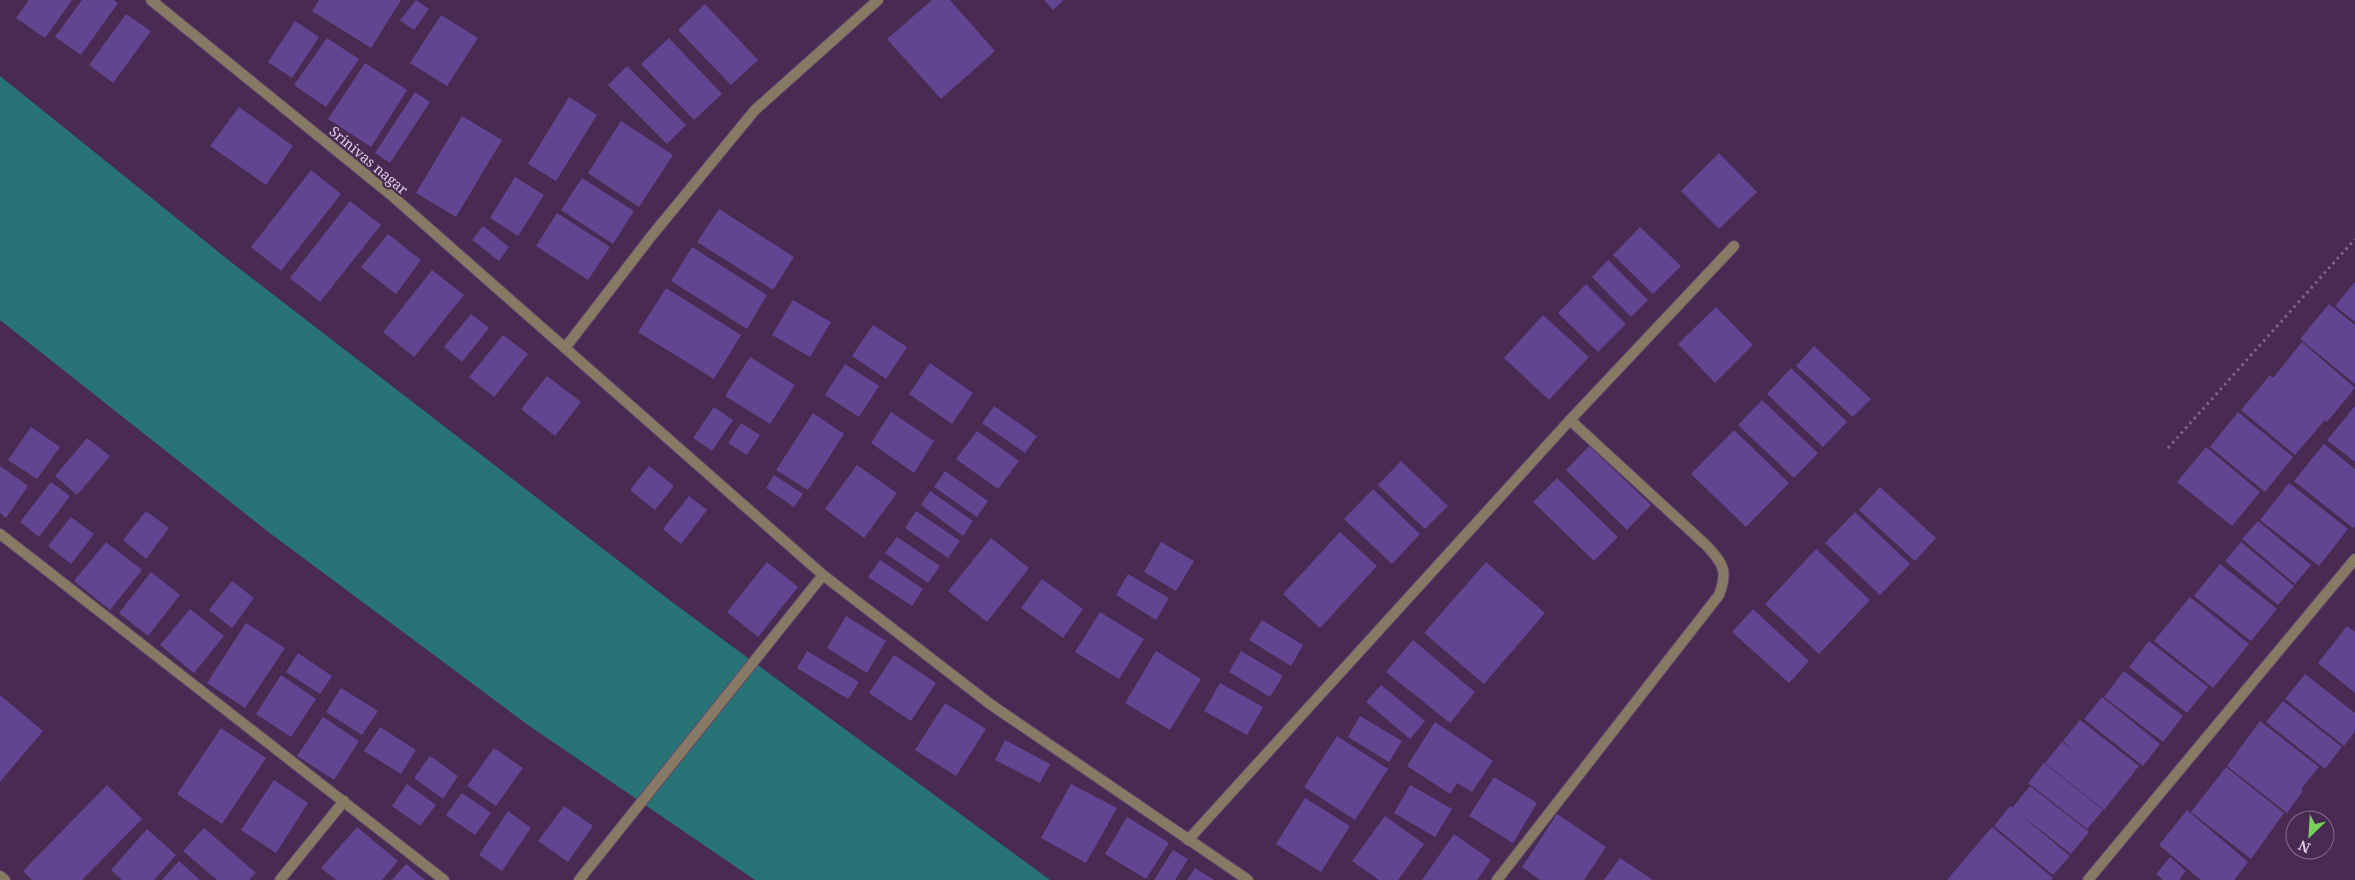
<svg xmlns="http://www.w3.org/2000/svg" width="2355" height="880" font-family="'Noto Serif',serif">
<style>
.water{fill:#287376}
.building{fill:#614590}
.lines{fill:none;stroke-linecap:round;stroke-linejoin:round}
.minor-casing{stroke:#64476c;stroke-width:12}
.tertiary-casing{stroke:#64476c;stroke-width:12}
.path{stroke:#806587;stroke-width:3;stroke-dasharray:2.5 4;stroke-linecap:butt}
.minor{stroke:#877a65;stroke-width:10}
.tertiary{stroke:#877a65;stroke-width:10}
.labels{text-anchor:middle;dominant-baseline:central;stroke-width:5;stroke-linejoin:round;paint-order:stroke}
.street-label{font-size:14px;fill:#e0cde5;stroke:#492a52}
</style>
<rect width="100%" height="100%" fill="#492a52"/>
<path class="water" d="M 0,76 L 231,262 L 672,602 L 1050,880 L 755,880 L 528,725 L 271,534 L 0,320 Z"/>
<g class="building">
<path d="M 29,0 L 72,0 L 45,38 L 16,18 Z"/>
<path d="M 82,0 L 114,0 L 118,3 L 81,55 L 55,37 Z"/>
<path d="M 319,0 L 401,0 L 371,48 L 312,11 Z"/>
<path d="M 416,0 L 429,9 L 414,30 L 400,20 Z"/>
<path d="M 932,0 L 950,0 L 995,51 L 941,99 L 887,39 Z"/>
<path d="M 1044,0 L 1064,0 L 1053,10 Z"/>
<path d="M 705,4 L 758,60 L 731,85 L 678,30 Z"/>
<path d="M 126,14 L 151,31 L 113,83 L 89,65 Z"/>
<path d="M 441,15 L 478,38 L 447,86 L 410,63 Z"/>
<path d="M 295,21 L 319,37 L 292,78 L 268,62 Z"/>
<path d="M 327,38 L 359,59 L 326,107 L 294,85 Z"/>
<path d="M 669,38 L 722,94 L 694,120 L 641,64 Z"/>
<path d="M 365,63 L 407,90 L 371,147 L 328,119 Z"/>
<path d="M 627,66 L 686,125 L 667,144 L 608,85 Z"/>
<path d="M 415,92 L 430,102 L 390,163 L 375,153 Z"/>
<path d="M 569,97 L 597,115 L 556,181 L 528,164 Z"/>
<path d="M 239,107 L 293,146 L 266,185 L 210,146 Z"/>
<path d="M 462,116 L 502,140 L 456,217 L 416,193 Z"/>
<path d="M 621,121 L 673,155 L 639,207 L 588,173 Z"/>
<path d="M 1719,153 L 1757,192 L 1719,229 L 1681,191 Z"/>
<path d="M 311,170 L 341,194 L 281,271 L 251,247 Z"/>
<path d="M 515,177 L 544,195 L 518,236 L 490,218 Z"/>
<path d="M 582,178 L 634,211 L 613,244 L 561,210 Z"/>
<path d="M 350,201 L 381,225 L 320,302 L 290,278 Z"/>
<path d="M 719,209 L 794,257 L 773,290 L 697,242 Z"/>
<path d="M 557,213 L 610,247 L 588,280 L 536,246 Z"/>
<path d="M 483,226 L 509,247 L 499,261 L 472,240 Z"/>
<path d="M 1640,227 L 1681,266 L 1653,294 L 1613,255 Z"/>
<path d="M 388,234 L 421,260 L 396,294 L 361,267 Z"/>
<path d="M 692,247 L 767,295 L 747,329 L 671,281 Z"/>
<path d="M 1608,260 L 1648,300 L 1631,317 L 1592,277 Z"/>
<path d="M 432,270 L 464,295 L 414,357 L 383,332 Z"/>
<path d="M 2355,282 L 2355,322 L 2335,306 Z"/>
<path d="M 1586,284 L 1626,324 L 1598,352 L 1558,313 Z"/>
<path d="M 666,288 L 741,335 L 714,379 L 638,332 Z"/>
<path d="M 793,300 L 831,322 L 810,357 L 772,335 Z"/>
<path d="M 2329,304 L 2355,325 L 2355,384 L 2300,339 Z"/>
<path d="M 1716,307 L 1753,345 L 1715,383 L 1678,344 Z"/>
<path d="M 471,314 L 489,328 L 462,362 L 444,347 Z"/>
<path d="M 1543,315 L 1589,357 L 1549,400 L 1504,358 Z"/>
<path d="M 873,325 L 907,347 L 886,379 L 852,356 Z"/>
<path d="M 503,335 L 528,354 L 494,397 L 469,377 Z"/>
<path d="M 2302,342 L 2355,388 L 2327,422 L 2325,420 L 2295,455 L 2241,410 L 2270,375 L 2273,378 Z"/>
<path d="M 1814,346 L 1871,399 L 1853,417 L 1796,366 Z"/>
<path d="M 750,357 L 795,385 L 770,424 L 725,396 Z"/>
<path d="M 930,363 L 973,393 L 952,424 L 909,394 Z"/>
<path d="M 845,364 L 879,386 L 859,417 L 825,395 Z"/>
<path d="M 1791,368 L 1847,422 L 1823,447 L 1767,394 Z"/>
<path d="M 547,376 L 581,402 L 555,436 L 521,409 Z"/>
<path d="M 1762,400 L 1818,453 L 1794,478 L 1738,425 Z"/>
<path d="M 994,406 L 1037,436 L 1025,453 L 982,423 Z"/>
<path d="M 2355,406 L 2355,462 L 2327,440 Z"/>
<path d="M 714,407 L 733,420 L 712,451 L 693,438 Z"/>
<path d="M 891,412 L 934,441 L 914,473 L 871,443 Z"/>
<path d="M 2238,412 L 2293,457 L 2265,492 L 2210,447 Z"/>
<path d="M 813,413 L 844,434 L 808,490 L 776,470 Z"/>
<path d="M 741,423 L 760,435 L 747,455 L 728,443 Z"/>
<path d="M 31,427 L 60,447 L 37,479 L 8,460 Z"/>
<path d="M 1734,430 L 1789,483 L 1746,527 L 1691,474 Z"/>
<path d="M 977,431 L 1019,461 L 998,489 L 956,459 Z"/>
<path d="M 87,438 L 110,456 L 77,495 L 55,476 Z"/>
<path d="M 2324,444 L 2355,469 L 2355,526 L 2353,528 L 2294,481 Z"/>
<path d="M 1589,446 L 1651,505 L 1627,530 L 1566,470 Z"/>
<path d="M 2206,447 L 2260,492 L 2232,526 L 2177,482 Z"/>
<path d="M 1401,461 L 1448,506 L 1425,529 L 1378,485 Z"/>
<path d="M 857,465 L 897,493 L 864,538 L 825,509 Z"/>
<path d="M 0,466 L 28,486 L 6,518 L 0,513 Z"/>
<path d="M 649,466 L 674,486 L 655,510 L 630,490 Z"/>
<path d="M 945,471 L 988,501 L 977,517 L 934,487 Z"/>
<path d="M 774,475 L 803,494 L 794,507 L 766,488 Z"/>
<path d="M 1557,478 L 1618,537 L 1594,561 L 1533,502 Z"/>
<path d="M 51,482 L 70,496 L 39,537 L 20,522 Z"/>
<path d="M 2289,483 L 2348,529 L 2319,566 L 2260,520 Z"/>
<path d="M 1880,487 L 1936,538 L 1915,561 L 1859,510 Z"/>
<path d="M 1373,489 L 1420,534 L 1392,564 L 1344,519 Z"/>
<path d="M 930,491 L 973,521 L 963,536 L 921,505 Z"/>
<path d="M 689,496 L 707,510 L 681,544 L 663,529 Z"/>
<path d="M 146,511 L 169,528 L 146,559 L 123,540 Z"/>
<path d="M 916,511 L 960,541 L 948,558 L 905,528 Z"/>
<path d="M 1855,512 L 1910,564 L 1880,595 L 1825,543 Z"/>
<path d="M 71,517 L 94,534 L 71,564 L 48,546 Z"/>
<path d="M 2258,521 L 2311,565 L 2295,584 L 2242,539 Z"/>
<path d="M 1340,532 L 1377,566 L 1320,628 L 1283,594 Z"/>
<path d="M 897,537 L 940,566 L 928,583 L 885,553 Z"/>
<path d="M 991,538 L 1029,568 L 987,622 L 948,591 Z"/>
<path d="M 106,542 L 142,570 L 110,610 L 74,581 Z"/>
<path d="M 1161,542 L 1194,561 L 1176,591 L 1144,572 Z"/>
<path d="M 2241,542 L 2294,586 L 2278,605 L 2225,561 Z"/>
<path d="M 1816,549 L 1870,600 L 1819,654 L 1765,604 Z"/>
<path d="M 880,560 L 923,589 L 912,606 L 868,577 Z"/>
<path d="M 767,562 L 798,587 L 758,637 L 727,612 Z"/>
<path d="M 1486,562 L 1545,613 L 1484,684 L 1424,633 Z"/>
<path d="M 2220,564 L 2277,609 L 2251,641 L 2194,596 Z"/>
<path d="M 151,572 L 180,595 L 148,636 L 119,613 Z"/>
<path d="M 1128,574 L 1169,598 L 1156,620 L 1116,595 Z"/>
<path d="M 1042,579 L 1083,609 L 1063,638 L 1021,608 Z"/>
<path d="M 232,581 L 254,598 L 232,628 L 209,610 Z"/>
<path d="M 2190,597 L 2249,644 L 2213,688 L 2154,641 Z"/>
<path d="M 190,609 L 224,636 L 194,673 L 160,645 Z"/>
<path d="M 1753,609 L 1809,661 L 1789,683 L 1732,632 Z"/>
<path d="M 1100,612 L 1144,639 L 1119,679 L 1075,652 Z"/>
<path d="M 846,616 L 886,641 L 867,673 L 827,648 Z"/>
<path d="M 1262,620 L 1303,645 L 1291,666 L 1249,640 Z"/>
<path d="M 246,623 L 285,648 L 245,708 L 207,683 Z"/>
<path d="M 2347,626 L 2355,632 L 2355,693 L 2318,663 Z"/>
<path d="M 1413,640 L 1475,692 L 1450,723 L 1386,672 Z"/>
<path d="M 2149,641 L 2208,687 L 2187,713 L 2129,667 Z"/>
<path d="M 807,651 L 859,682 L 848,699 L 797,668 Z"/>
<path d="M 1156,651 L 1201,679 L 1170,730 L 1125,703 Z"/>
<path d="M 1241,651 L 1283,676 L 1270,697 L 1229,672 Z"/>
<path d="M 298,653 L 332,676 L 320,694 L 286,672 Z"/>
<path d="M 894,655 L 936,683 L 911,721 L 869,693 Z"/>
<path d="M 2124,671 L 2183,716 L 2163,742 L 2104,697 Z"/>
<path d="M 2305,674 L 2355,713 L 2355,731 L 2344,746 L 2285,699 Z"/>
<path d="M 281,675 L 316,699 L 291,737 L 256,714 Z"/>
<path d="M 1220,683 L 1263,707 L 1247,735 L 1204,711 Z"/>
<path d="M 1381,685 L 1425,721 L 1410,739 L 1366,702 Z"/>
<path d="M 341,688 L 378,711 L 362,735 L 326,712 Z"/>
<path d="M 0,695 L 43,731 L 0,782 Z"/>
<path d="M 2102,697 L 2160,744 L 2143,766 L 2084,719 Z"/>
<path d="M 2283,701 L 2342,747 L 2325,769 L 2266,722 Z"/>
<path d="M 945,703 L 986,729 L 956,776 L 915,750 Z"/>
<path d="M 1360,716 L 1402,741 L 1389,762 L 1348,737 Z"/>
<path d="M 323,717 L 359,741 L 334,780 L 297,756 Z"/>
<path d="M 2080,720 L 2139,766 L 2104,810 L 2045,763 L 2062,742 L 2073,750 L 2063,741 Z"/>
<path d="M 2260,721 L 2319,767 L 2301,789 L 2303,791 L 2287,813 L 2227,766 Z"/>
<path d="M 1435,722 L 1493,761 L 1472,792 L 1457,783 L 1450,794 L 1407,766 Z"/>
<path d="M 380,727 L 416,750 L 401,774 L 364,751 Z"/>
<path d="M 221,728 L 266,758 L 222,824 L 177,794 Z"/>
<path d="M 1337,736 L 1388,769 L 1355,820 L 1304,787 Z"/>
<path d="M 1005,740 L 1050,764 L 1040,783 L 995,760 Z"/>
<path d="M 494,748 L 523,768 L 496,806 L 467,786 Z"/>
<path d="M 430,756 L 458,776 L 443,799 L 414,778 Z"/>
<path d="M 2044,763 L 2103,810 L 2087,829 L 2028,783 Z"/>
<path d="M 2226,767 L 2284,813 L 2251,859 L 2191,812 Z"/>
<path d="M 1494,777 L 1537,803 L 1513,843 L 1469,816 Z"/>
<path d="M 274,780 L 308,803 L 276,853 L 241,830 Z"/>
<path d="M 407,784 L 436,805 L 420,826 L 392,806 Z"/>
<path d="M 1071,784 L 1117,808 L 1086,863 L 1041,838 Z"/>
<path d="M 107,785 L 142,819 L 82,880 L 32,880 L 23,871 Z"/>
<path d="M 1410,785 L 1452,809 L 1435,837 L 1394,813 Z"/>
<path d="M 2030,786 L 2089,832 L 2071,854 L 2012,808 Z"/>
<path d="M 462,793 L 491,813 L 475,835 L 446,815 Z"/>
<path d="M 1305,798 L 1350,826 L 1321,872 L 1276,844 Z"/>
<path d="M 564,806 L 593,826 L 568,862 L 538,841 Z"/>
<path d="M 2010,806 L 2070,856 L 2053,875 L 1994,826 Z"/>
<path d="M 2187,810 L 2248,862 L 2234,880 L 2201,880 L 2159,845 Z"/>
<path d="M 508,811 L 531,828 L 502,871 L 479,855 Z"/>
<path d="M 1557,814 L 1606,847 L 1584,880 L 1540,880 L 1522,867 Z"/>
<path d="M 1385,816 L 1424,844 L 1398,880 L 1379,880 L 1352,861 Z"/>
<path d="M 1127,817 L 1169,843 L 1146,879 L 1105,854 Z"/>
<path d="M 357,827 L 398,861 L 382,880 L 336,880 L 321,868 Z"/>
<path d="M 1992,827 L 2053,878 L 2051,880 L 1947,880 Z"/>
<path d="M 204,828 L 256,873 L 249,880 L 217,880 L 183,851 Z"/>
<path d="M 147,829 L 176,855 L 154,880 L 122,880 L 111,870 Z"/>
<path d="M 1454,834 L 1491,860 L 1477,880 L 1422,880 Z"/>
<path d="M 1173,850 L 1188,859 L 1175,880 L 1154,880 Z"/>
<path d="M 2170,857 L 2186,871 L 2179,880 L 2163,880 L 2156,874 Z"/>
<path d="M 1620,858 L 1653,880 L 1604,880 Z"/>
<path d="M 179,861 L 200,880 L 162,880 Z"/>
<path d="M 406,864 L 425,880 L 392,880 Z"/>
<path d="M 1195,868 L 1214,880 L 1187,880 Z"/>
</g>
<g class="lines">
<g class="minor-casing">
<g id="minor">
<path d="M 878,0 L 755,110 L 653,234 L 565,348 L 823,575 L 990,704 L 1248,880"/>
<path d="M 0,534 L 444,880"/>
<path d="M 1188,840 L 1570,420 L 1734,246"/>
<path d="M 0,876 L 5,880"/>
<path d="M 280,880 L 344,801"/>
<path d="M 579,880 L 823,575"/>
<path d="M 1497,880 L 1719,595 C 1728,571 1724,565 1707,546 L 1570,420"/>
<path d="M 2088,880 L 2355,559"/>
</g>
</g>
<g class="tertiary-casing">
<path id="tertiary" d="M 151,0 L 390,194 L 565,348"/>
</g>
<path class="path" d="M 2168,448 L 2355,239"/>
<use href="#minor" class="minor"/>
<use href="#tertiary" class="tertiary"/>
</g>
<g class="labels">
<g class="street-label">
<text transform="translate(369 160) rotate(40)">Srinivas nagar</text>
</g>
</g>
<g transform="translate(2310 835) rotate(205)"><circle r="24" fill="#492a52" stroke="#856b8d"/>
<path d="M0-4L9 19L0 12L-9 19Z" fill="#77d259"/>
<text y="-8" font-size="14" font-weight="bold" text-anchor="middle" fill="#e0cde5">N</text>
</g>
</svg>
